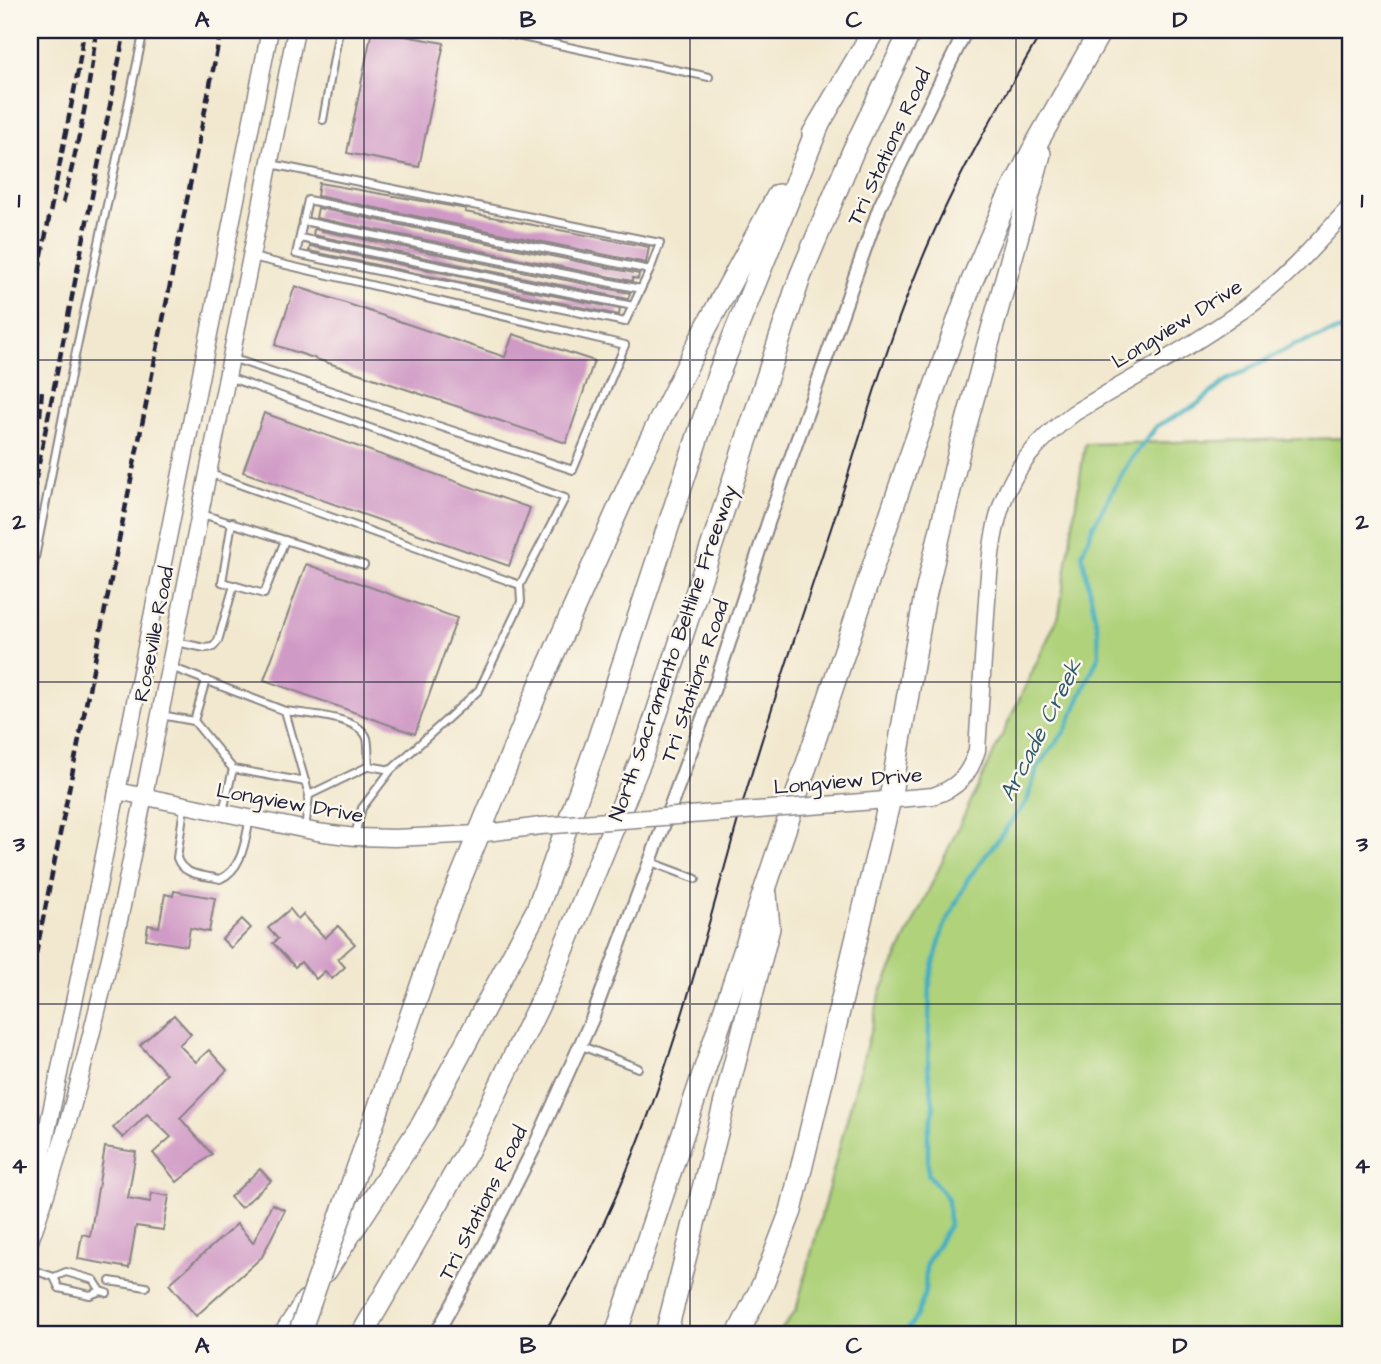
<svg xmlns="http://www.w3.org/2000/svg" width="1381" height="1364" viewBox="0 0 1381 1364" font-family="'Architects Daughter',sans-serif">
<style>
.green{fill:#afd27a;stroke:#687a5a;stroke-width:2}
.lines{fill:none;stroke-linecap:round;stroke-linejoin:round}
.stream{stroke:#41afbe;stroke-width:4.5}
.building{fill:#d09ac6}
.lane-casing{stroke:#8a8585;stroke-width:10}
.street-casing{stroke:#8a8585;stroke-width:16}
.secondary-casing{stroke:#8a8585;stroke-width:19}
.highway-casing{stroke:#8a8585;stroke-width:24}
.lane{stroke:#fff;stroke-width:6}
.street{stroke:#fff;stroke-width:12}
.secondary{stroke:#fff;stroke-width:16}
.highway{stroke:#fff;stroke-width:21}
.tram{stroke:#22223b;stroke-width:2}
.rail{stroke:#22223b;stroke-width:4.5;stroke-dasharray:10 5;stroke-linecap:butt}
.secondary-bridge-casing{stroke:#8a8585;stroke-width:19;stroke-linecap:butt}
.highway-bridge-casing{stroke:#8a8585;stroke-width:24;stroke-linecap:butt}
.secondary-bridge{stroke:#fff;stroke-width:16}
.highway-bridge{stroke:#fff;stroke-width:21}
.grid{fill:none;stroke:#22223b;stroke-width:2;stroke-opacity:0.55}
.labels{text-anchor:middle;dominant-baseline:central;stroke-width:5;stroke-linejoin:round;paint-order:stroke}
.street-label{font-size:21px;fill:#22223b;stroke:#fbf7ec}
.water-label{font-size:23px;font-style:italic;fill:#2e5a6f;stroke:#fbf7ec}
.neatline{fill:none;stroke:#22223b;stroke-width:2.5}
.grid-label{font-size:23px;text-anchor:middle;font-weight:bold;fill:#22223b}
</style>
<rect width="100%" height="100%" fill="#fbf7ec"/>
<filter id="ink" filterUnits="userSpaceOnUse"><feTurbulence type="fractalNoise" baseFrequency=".0143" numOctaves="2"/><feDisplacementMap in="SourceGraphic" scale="14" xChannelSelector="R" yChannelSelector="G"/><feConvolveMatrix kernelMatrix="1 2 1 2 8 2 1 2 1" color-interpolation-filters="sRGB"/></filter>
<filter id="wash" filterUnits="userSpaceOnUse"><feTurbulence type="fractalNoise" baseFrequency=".00686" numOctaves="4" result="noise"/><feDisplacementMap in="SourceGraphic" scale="28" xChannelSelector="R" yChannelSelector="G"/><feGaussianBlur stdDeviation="1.57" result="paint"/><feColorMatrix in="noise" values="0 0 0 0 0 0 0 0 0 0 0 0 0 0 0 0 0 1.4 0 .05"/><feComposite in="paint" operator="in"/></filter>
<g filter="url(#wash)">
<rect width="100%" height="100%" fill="#f2e8cf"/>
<polygon class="green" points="1351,438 1351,1334 778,1334 796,1310 881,991 1059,615 1085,444"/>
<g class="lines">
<polyline class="stream" points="905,1334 917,1316 925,1292 926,1264 949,1226 948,1199 928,1174 928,1132 934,1110 928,1067 930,978 943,929 968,879 1027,801 1038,766 1065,731 1099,655 1098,630 1082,554 1093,526 1129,462 1157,426 1195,406 1226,381 1294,345 1339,330 1351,335"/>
</g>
<g id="blocks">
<g class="building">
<polygon points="372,30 444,43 419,167 347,153"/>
<polygon points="319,183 434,203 466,209 465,212 649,247 646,263 317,196"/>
<polygon points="318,208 639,274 638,279 633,278 632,281 316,218"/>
<polygon points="314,229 630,293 628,299 313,235"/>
<polygon points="310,246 620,309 619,315 309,251"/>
<polygon points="295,286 505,357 513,334 594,361 566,443 275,345"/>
<polygon points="264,413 530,508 509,566 243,472"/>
<polygon points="306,564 457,618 415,734 264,680"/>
<polygon points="174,891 215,898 209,932 190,928 187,946 146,939 148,925 159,927 165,894 173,896"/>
<polygon points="290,909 298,919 303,914 325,938 338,926 355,944 338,959 345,967 332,979 325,971 316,979 301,962 295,967 273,943 278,939 268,928"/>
<polygon points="242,919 251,928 231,948 222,939"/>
<polygon points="174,1015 191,1034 179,1045 196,1062 209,1050 227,1070 180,1118 212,1154 177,1182 153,1153 171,1137 147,1114 123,1138 113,1128 167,1074 140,1045"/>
<polygon points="105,1147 136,1152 128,1198 150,1202 152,1193 169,1196 163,1230 136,1226 129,1268 78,1259 82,1234 90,1236"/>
<polygon points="260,1169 271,1181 241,1208 230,1197"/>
<polygon points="272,1204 285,1210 262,1257 196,1316 169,1284 237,1224 253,1243"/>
</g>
</g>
</g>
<g filter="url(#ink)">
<use href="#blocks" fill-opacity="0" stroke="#8a8585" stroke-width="2"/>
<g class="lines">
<defs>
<g id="lane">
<polyline points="489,30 709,77"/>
<polyline points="323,120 339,30"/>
<polyline points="271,164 660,243 650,270 308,200 296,254 625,322 650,270"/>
<polyline points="303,221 641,289"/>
<polyline points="300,238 633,306"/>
<polyline points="231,358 573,470 625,345 252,257"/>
<polyline points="208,473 520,585 565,498 228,377"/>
<polyline points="202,514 364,565"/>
<polyline points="232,522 222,582 264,594 285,540"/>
<polyline points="30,583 71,375 144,30"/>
<polyline points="176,642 205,648 213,647 218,641 234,585"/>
<polyline points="171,667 285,711 309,795 305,830"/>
<path d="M 285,711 C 304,714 359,716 367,738 C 369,746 368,758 369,766"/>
<polyline points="161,715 194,721 233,769 306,782"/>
<polyline points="194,721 206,680"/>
<polyline points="309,795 369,766 391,770"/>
<path d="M 184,807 L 177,858 C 183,876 204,875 220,879 C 243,869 245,840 250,818"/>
<polyline points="223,811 233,769"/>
<polyline points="355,835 362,808 391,770 479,690 521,602 520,585"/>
<polyline points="651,862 696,879"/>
<polyline points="579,1045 638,1068"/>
<polyline points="30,1269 54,1277 66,1272 94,1280 101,1291"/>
<polyline points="54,1277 59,1288 90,1295 101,1291 107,1293"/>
<polyline points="110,1281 146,1287"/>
</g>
<polyline id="street" points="436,1334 473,1268 534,1148 592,1019 717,680 769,520 880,206 966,30"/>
<g id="secondary">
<polyline points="117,791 317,832 355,837 395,838 478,834 541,826"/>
<path d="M 838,804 L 933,796 C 958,788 970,774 977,750 C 980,705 983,660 986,615 C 992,524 995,472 1074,413 C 1135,376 1200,343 1256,300 C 1292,273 1321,238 1351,206"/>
<polyline points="30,1212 91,921 270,30"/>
<path d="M 30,1241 C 68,1135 94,1025 120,916 L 296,30"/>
</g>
<g id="highway">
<polyline points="813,134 874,30"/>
<polyline points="374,1121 446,914 541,682 640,460 707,326 778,195"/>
<polyline points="326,1271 423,1123 537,910 598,740 718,375 819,124"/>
<polyline points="285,1334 306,1301"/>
<polyline points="362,1334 469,1149 550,982 643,755 800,277 853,151 911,30"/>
<polyline points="616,1334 907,465 972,281 1004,206 1035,146 1101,30"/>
<polyline points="666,1334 769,928 766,894"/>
<polyline points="738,1334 763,1284 791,1211 890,799 924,601 961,443 1040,154"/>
</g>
</defs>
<use href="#lane" class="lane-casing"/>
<use href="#street" class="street-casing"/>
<use href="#secondary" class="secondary-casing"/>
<use href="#highway" class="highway-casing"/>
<use href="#lane" class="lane"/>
<use href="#street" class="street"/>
<use href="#secondary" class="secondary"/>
<use href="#highway" class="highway"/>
<path class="tram" d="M 543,1334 C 646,1173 691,985 743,802 C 772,703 806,605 838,507 C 867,415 893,322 933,234 C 964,163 1004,97 1043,30"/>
<g class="rail">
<path d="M 63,203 C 78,146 90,88 96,30"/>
<polyline points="30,315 78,71 84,30"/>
<polyline points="40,416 42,388"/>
<polyline points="30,508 125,30"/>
<polyline points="30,984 221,30"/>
</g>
<defs>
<polyline id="secondary-bridge" points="541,826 838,804"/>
<polyline id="highway-bridge" points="299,1334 374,1121"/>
</defs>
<use href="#secondary-bridge" class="secondary-bridge-casing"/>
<use href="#highway-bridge" class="highway-bridge-casing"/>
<use href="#secondary-bridge" class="secondary-bridge"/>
<use href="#highway-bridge" class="highway-bridge"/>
</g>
</g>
<path class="grid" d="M 364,30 L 364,1334M 690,30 L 690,1334M 1016,30 L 1016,1334M 30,360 L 1351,360M 30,682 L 1351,682M 30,1004 L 1351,1004"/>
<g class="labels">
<g class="street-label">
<text transform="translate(889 147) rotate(-65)">Tri Stations Road</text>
<text transform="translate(1177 324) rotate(-32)">Longview Drive</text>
<text transform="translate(154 634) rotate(-79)">Roseville Road</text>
<text transform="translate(673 653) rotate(-71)">North Sacramento Beltline Freeway</text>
<text transform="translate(695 681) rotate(-71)">Tri Stations Road</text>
<text transform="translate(848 781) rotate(-5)">Longview Drive</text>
<text transform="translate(290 803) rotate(10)">Longview Drive</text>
<text transform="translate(483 1203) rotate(-63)">Tri Stations Road</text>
</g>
<g class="water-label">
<text transform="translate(1041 730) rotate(-63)">Arcade Creek</text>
</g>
</g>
<rect width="1381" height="1364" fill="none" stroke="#fbf7ec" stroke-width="77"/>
<rect x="38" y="38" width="1304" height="1288" class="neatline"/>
<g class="grid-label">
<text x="202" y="27">A</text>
<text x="528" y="27">B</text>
<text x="854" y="27">C</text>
<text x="1180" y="27">D</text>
<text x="19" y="207">1</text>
<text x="1362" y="207">1</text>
<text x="19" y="529">2</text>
<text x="1362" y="529">2</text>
<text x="19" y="851">3</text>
<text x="1362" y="851">3</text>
<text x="19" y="1173">4</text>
<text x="1362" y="1173">4</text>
<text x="202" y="1353">A</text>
<text x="528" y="1353">B</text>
<text x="854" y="1353">C</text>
<text x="1180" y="1353">D</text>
</g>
</svg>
